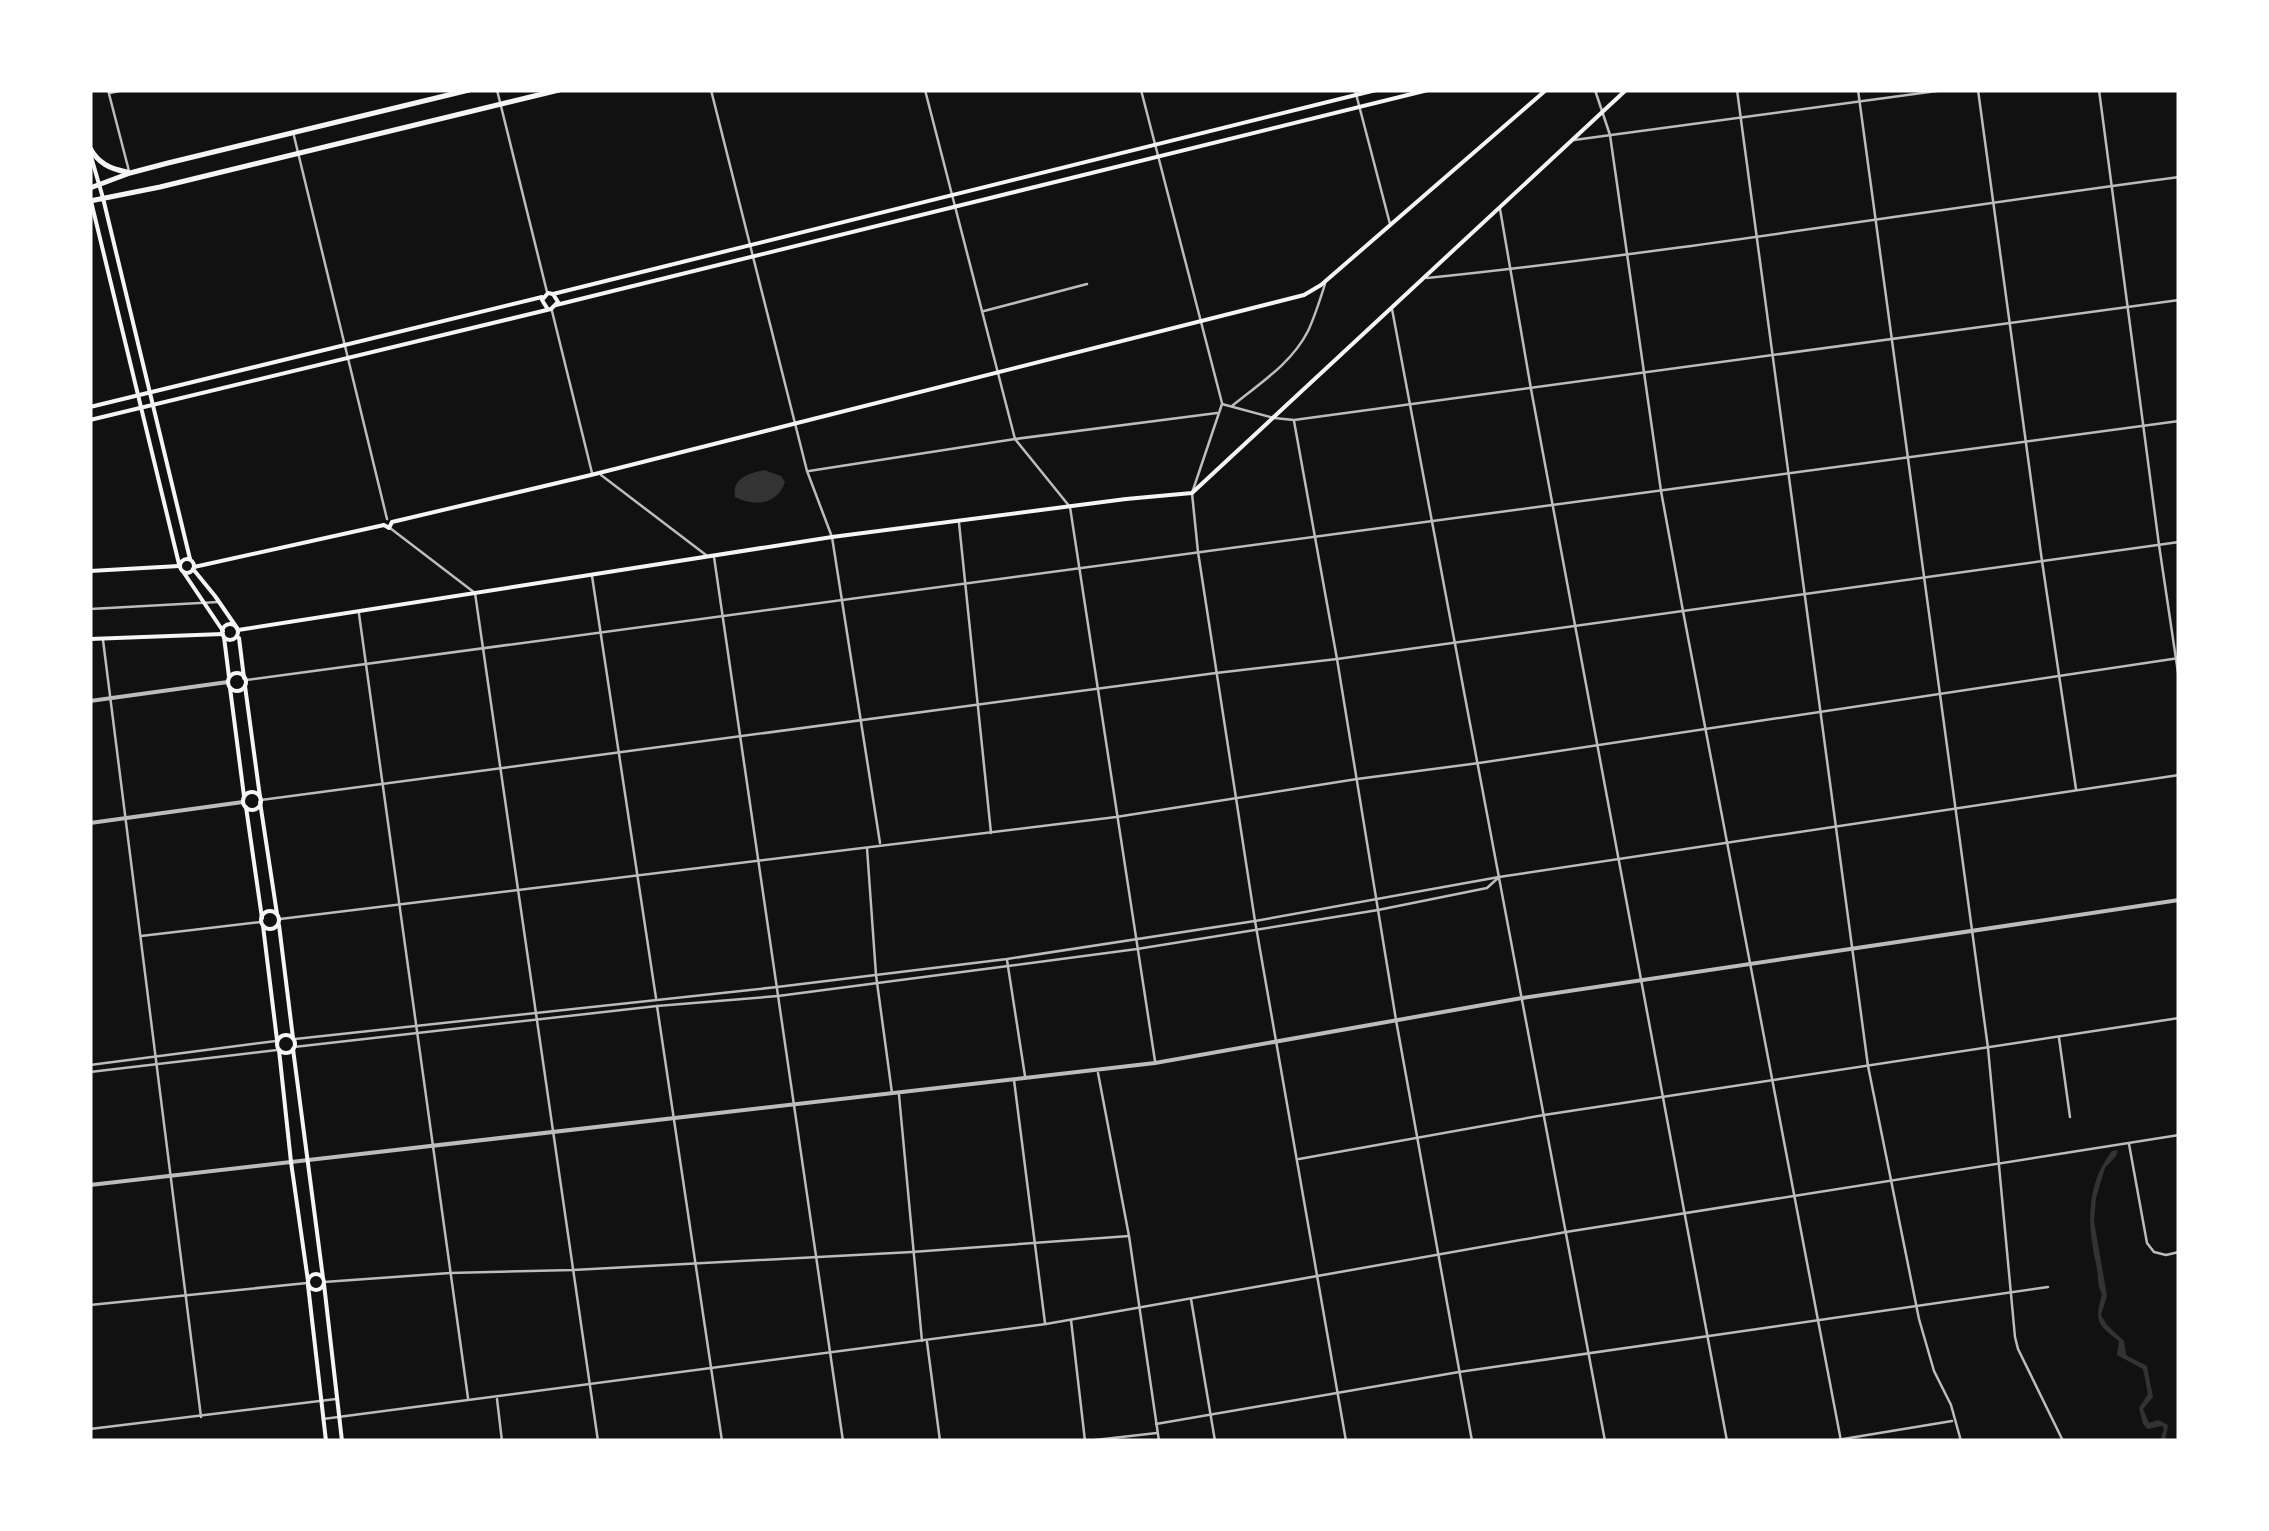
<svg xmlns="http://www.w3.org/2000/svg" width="2269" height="1531" viewBox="0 0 2269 1531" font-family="'Work Sans',sans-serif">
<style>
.water{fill:#333}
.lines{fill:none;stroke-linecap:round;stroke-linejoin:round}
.minor{stroke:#bcbcbc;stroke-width:2.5}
.tertiary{stroke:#bcbcbc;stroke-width:4}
.secondary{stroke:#f5f5f5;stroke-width:4}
.primary{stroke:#f5f5f5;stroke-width:5}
</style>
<rect width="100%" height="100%" fill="#111"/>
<g class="water">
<path d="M 764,470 L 781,476 L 785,482 C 777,505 755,507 735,497 C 732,477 749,474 764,470 Z"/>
<path d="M 2118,1150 L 2116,1156 L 2105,1168 L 2096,1198 L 2094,1221 L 2107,1296 L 2101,1315 L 2107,1325 L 2124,1341 L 2126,1355 L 2147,1366 L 2153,1397 L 2143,1409 L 2149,1423 L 2158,1420 L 2168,1425 L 2165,1441 L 2160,1441 L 2164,1429 L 2162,1426 L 2148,1429 L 2143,1424 L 2139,1408 L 2148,1394 L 2143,1369 L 2117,1355 L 2119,1341 C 2096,1324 2095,1321 2102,1294 C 2096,1283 2099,1275 2096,1264 C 2087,1224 2086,1184 2112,1151 Z"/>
</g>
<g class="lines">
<g class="minor">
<polyline points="108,90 129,171"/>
<polyline points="497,90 547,292"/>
<polyline points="711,90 807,471 832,537 880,843"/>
<polyline points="925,90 1015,439 1070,507 1155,1061"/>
<polyline points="1141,90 1222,403"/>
<polyline points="1355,90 1390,224"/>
<polyline points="1595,90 1610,135 1661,491 1683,611 1841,1441"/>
<polyline points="1737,90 1868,1066 1919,1319 1934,1371 1951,1405 1961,1441"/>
<polyline points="1858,90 1988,1048 2015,1337 2018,1349 2063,1441"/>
<polyline points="1978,90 2042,561 2076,789"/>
<polyline points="2099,90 2159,545 2179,679"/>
<polyline points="110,93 123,90"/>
<polyline points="294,136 387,519"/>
<polyline points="1574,140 1944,90"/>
<polyline points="1500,209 1531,389 1727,1441"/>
<path d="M 1427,278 C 1679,252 1928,210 2179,177"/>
<polyline points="1392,309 1605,1441"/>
<polyline points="552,311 592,473"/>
<polyline points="984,311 1087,284"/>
<path d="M 1232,406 C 1259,384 1292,363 1308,331 C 1315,316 1320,300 1325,284"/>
<polyline points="1294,421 1337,659 1396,1020 1472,1441"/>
<polyline points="809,471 1015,439 1217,413"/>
<polyline points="601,475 706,555"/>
<polyline points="959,523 991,833"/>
<polyline points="390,528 475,593 598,1441"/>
<polyline points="714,557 843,1441"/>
<polyline points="592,576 656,998"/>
<polyline points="90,609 218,602"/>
<polyline points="359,614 468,1398"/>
<polyline points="103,640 201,1417"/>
<polyline points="246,680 2179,421"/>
<polyline points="261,800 1216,673 1337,659 2179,542"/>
<polyline points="867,848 876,975 892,1093"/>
<polyline points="280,919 1116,817 1357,779 1479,763 2179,658"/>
<polyline points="141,936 261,922"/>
<polyline points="1007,960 1025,1076"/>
<polyline points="657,1006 722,1441"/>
<polyline points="2059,1038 2070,1117"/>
<polyline points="295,1039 777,987 1007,959 1255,921 1499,877 2179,775"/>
<polyline points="294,1047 657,1006 778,996 1008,966 1137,949 1378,910 1487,888 1498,878"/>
<polyline points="90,1065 276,1041"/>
<polyline points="90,1072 277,1050"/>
<polyline points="1098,1073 1129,1236 1159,1441"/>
<polyline points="1014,1080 1045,1323"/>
<polyline points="899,1095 922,1341"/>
<polyline points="2129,1144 2147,1243 2154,1252 2166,1255 2179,1252"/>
<polyline points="1299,1159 1544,1115 2179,1018"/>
<polyline points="324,1282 450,1273 573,1270 912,1252 1129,1236"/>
<polyline points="1191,1299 1215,1441"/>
<polyline points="90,1305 307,1283"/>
<polyline points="1071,1320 1085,1441"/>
<polyline points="927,1342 940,1441"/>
<polyline points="497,1399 502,1441"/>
<polyline points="323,1419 1046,1324 1566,1232 2179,1135"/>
<polyline points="1156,1424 1459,1372 2048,1287"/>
<polyline points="90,1429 336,1399"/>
<polyline points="1086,1441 1157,1433"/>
<polyline points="1346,1441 1255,921 1198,552 1192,493 1222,404 1274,418 1294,420 2179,300"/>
<polyline points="1831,1441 1952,1421"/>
</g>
<g class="tertiary">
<polyline points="90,701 228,682"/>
<polyline points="90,823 243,802"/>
<polyline points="90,1185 1155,1063 1522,998 2179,900"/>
</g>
<g class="secondary">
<polyline points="90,153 103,198 190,559"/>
<polyline points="90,197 179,564"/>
<polyline points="556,305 1428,90"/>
<polyline points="547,308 542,300 548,293 553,294 1376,90"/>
<polyline points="90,407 542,297"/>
<polyline points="90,420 551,309 558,302 553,294"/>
<circle cx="187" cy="566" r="7"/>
<polyline points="194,567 384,525 389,528 392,522 591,475 1304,295 1321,285 1546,90"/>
<polyline points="193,569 215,596 237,628"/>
<polyline points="90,571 179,566"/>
<polyline points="184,573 223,631"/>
<circle cx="230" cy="632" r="8"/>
<polyline points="238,630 832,537 1126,499 1192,493 1626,90"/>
<polyline points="224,637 229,677"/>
<polyline points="239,638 244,678"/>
<polyline points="90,639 223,634"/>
<circle cx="237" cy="682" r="9"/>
<polyline points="245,686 260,797"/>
<polyline points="230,688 244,796"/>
<circle cx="252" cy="801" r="9"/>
<polyline points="260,802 277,914"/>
<polyline points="246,807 262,918"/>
<circle cx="270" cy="920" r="9"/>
<polyline points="279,925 293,1038"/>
<polyline points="263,926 277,1040"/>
<circle cx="286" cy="1044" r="9"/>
<polyline points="293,1049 323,1278"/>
<polyline points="279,1050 291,1162 308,1281"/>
<circle cx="316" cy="1282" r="8"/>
<polyline points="324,1284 342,1441"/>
<polyline points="308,1285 326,1441"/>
</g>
<g class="primary">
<path d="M 90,148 C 98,163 110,169 127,172"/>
<polyline points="90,188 130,173 168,163 469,90"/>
<polyline points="90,201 160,187 559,90"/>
</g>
</g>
<rect width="2269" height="1531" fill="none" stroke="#ffffff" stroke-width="185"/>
</svg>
